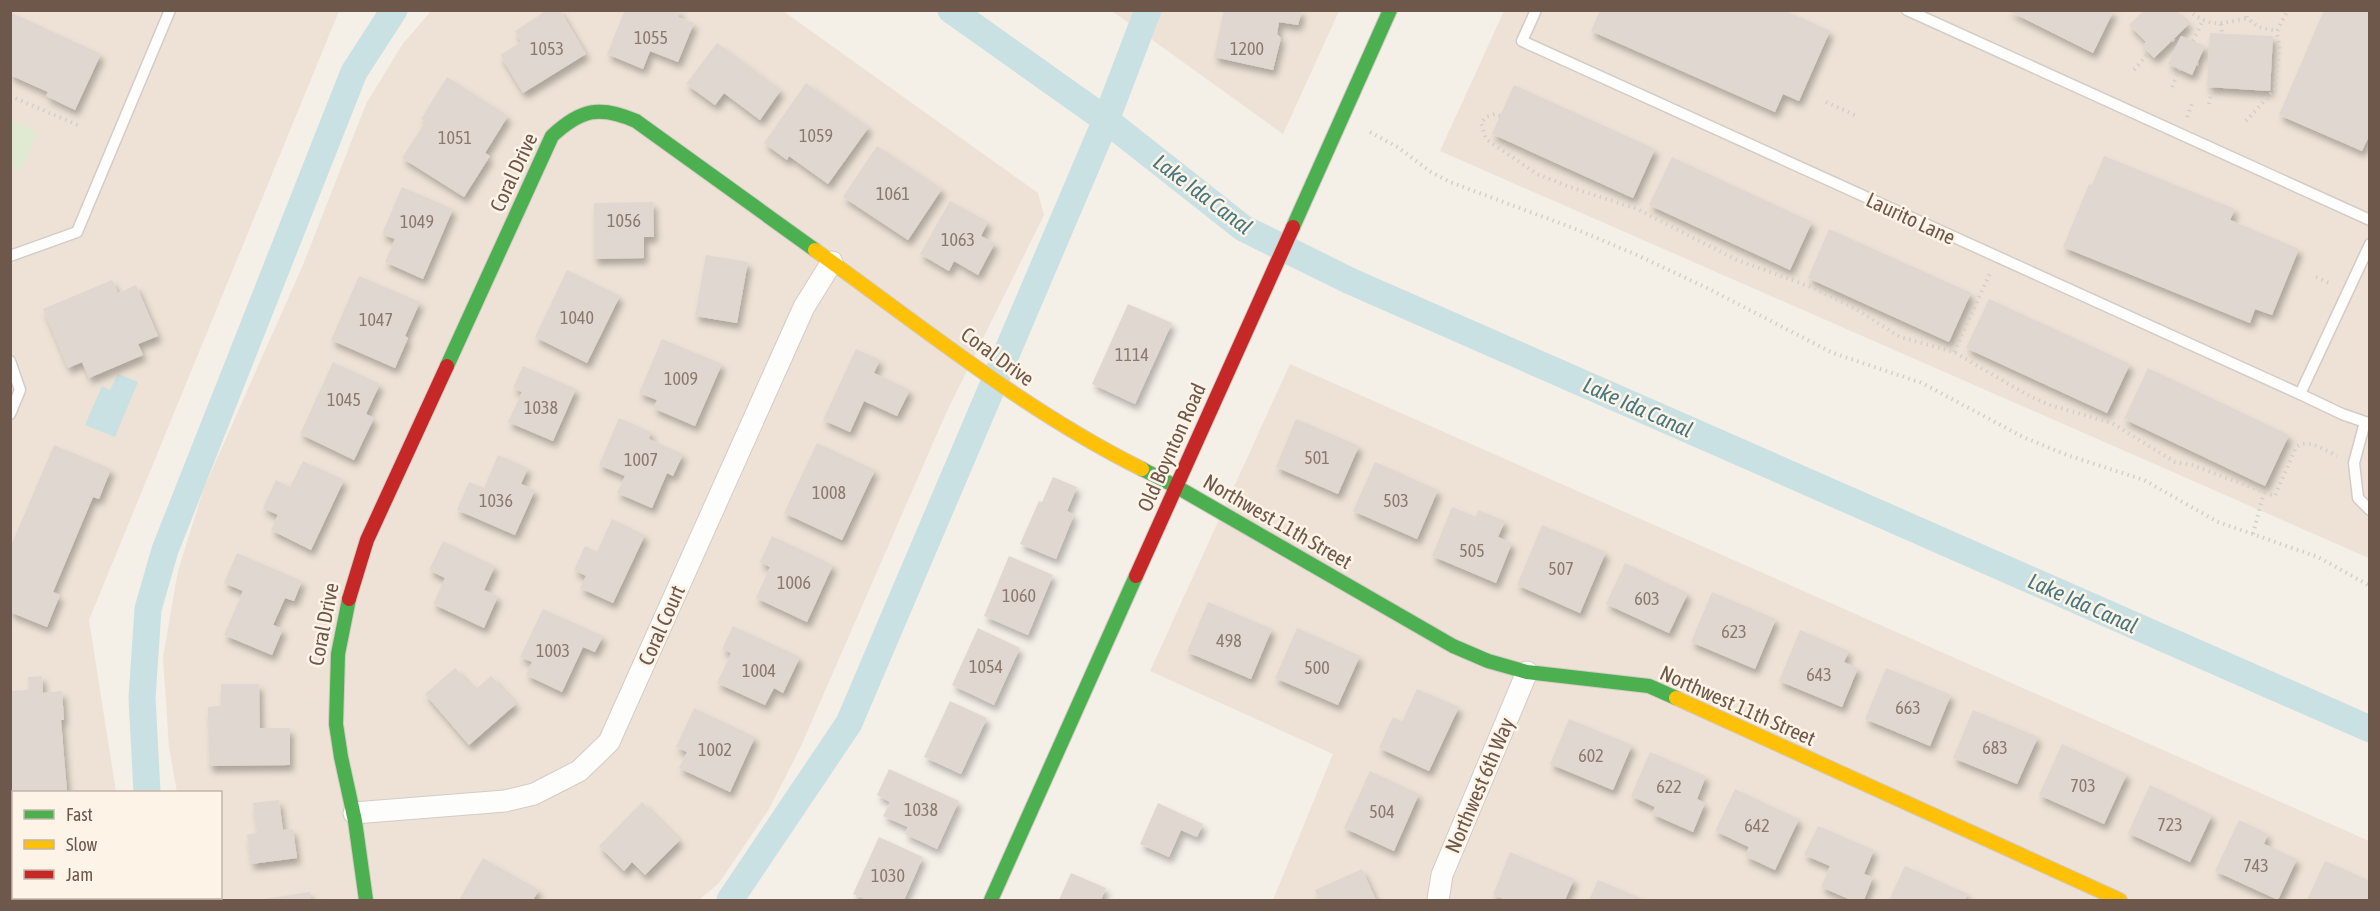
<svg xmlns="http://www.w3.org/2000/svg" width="2380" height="911" viewBox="0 0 2380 911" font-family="'Asap Condensed',sans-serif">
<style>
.residential{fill:#ede2d5}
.green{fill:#e0ead3}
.water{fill:#cae1e3}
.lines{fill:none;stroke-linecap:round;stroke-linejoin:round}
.canal{stroke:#cae1e3;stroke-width:27}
.building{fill:#e0d7d0;filter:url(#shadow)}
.lane-casing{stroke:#d3ccc6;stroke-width:13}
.street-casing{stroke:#d3ccc6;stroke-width:23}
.fast-casing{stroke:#d2cbc4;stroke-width:16}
.slow-casing{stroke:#d2cbc4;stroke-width:16}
.jam-casing{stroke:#d2cbc4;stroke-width:16}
.path{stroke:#d5cfc9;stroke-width:4;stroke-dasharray:1.5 4.5;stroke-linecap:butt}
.lane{stroke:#fdfdfb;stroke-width:10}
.street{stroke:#fdfdfb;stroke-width:21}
.fast{stroke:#4caf50;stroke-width:14}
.slow{stroke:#ffc107;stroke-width:14}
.jam{stroke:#c62828;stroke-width:14}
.labels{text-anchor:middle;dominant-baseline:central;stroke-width:5;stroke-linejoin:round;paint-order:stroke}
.number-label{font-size:18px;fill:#8c796e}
.street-label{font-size:21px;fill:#6e574b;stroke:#fdf4e7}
.water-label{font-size:22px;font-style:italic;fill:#477780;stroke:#fdf4e7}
</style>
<defs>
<filter id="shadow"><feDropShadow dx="3.5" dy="6" stdDeviation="3" flood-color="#0004"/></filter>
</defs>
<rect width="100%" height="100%" fill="#f4efe7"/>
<g class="residential">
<polygon points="10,11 339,11 89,620 116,792 14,792 14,898 133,898 133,900 11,900"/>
<polygon points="431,11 783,11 1038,193 1044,215 947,411 801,746 769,809 719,883 699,900 194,900 194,898 220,898 220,792 177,792 169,747 163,657 178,571 204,488 303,265 366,104 402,45"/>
<polygon points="1112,11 1339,11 1283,134"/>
<polygon points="1504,11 2369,11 2369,558 1440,151"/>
<polygon points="1290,364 2369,841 2369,900 1273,900 1333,754 1150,671"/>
</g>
<polygon class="green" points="11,120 38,132 20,172 11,167"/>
<polygon class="water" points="118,374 138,382 115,437 85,425 102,386 110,390"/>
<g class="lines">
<g class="canal">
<polyline points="951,10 1106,120 1243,228 1350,281 2370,729"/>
<polyline points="147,792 142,698 148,609 165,550 354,72 394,10"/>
<polyline points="166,898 167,900"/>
<polyline points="730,900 849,723 1106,120 1148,10"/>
</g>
</g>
<g class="building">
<polygon points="547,10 560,10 586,54 523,93 500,55 521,42 515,31"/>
<polygon points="625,10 681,10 678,17 694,23 678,62 650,51 643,69 607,54"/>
<polygon points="1224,10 1302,10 1298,25 1279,22 1277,34 1281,38 1273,70 1214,57"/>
<polygon points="1600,10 1784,10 1830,31 1799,101 1783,94 1775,112 1591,31"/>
<polygon points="2007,10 2114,10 2093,53"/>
<polygon points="2144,10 2175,10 2189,24 2154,58 2142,46 2146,42 2129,25"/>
<polygon points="2324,10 2370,10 2370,134 2362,151 2279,115"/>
<polygon points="10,12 101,54 75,110 46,96 48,92 10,75"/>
<polygon points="2210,33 2273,36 2270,91 2207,87"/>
<polygon points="2181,36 2205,46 2192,75 2168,64"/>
<polygon points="717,43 781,90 760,120 724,93 715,105 686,84"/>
<polygon points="447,77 508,116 485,153 490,156 464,197 402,158 426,121 421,119"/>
<polygon points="806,83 869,127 828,184 789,156 787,160 764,143"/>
<polygon points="1514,85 1655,149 1633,198 1492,134"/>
<polygon points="877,146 942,189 908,240 843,197"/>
<polygon points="2104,156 2235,209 2230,220 2299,249 2272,315 2255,309 2250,323 2063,247 2089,184 2092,185"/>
<polygon points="1672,157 1812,222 1790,270 1649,205"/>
<polygon points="402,187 453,209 423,279 385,262 395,239 382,234"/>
<polygon points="950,201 988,222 981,236 995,243 978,275 954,261 949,271 920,254"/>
<polygon points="653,202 654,237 644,237 644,258 594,259 594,203"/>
<polygon points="1829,229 1971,293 1949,342 1808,278"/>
<polygon points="706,255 748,262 737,323 695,316"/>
<polygon points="567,270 620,296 587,363 535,337"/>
<polygon points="359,276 420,302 405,336 408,338 395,368 331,340"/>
<polygon points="112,280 118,293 136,285 158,336 138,344 143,355 89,378 82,362 68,368 43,309"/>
<polygon points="1989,299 2130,364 2107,413 1966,348"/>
<polygon points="1128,304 1172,323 1135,404 1092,384"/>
<polygon points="662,339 722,364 695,426 653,408 657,400 639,393"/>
<polygon points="856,349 880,360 874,373 910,390 897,416 864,401 850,432 823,420"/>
<polygon points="333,362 380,384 366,414 374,418 354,460 300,434"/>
<polygon points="523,366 576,389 553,441 508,422 522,392 513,388"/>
<polygon points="2148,368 2289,435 2265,486 2124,419"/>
<polygon points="619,418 651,432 649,439 683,454 673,476 667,473 652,508 617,493 625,476 599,465"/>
<polygon points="1296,419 1359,446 1338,494 1276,467"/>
<polygon points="817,443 875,470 842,540 784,513"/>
<polygon points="54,445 111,469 99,499 93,497 53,592 60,595 47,627 10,612 10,548"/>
<polygon points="498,455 528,468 521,484 535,490 515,535 457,510 469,482 484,488"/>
<polygon points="303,461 344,480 311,550 271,530 278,515 263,508 276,480 290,487"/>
<polygon points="1375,462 1438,490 1417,539 1353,511"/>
<polygon points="1053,477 1077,487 1067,511 1074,515 1056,559 1020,544 1039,501 1042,502"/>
<polygon points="1452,507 1476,517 1478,510 1505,521 1498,537 1512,543 1496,583 1432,556"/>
<polygon points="612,519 645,535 613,603 580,588 586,576 574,570 585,546 597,552"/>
<polygon points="1542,525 1606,552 1580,613 1517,585"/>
<polygon points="772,536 833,565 807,622 756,598 770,567 760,562"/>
<polygon points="443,541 495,566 484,590 498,596 484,628 433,604 445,578 429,570"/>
<polygon points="237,553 302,581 294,601 285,598 273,625 283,629 272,655 224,635 243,591 224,583"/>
<polygon points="1009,556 1053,575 1028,635 984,616"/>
<polygon points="1625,563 1688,593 1669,633 1606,604"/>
<polygon points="1712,592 1776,619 1755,669 1691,642"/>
<polygon points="1208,602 1272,629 1251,679 1187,652"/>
<polygon points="543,609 603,636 595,652 583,647 562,692 526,675 532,662 520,657"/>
<polygon points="733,626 800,657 783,693 774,688 765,705 717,683 731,653 722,649"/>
<polygon points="978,628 1020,648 994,705 952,685"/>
<polygon points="1297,628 1360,656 1338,705 1275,678"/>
<polygon points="1800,630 1849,651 1844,662 1858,668 1842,707 1779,681"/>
<polygon points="455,668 475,690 491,676 516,704 469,745 425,694"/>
<polygon points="1886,668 1951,695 1930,746 1865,719"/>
<polygon points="42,676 43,693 62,691 64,720 61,720 67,792 14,792 14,813 10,813 10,691 29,690 28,677"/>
<polygon points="221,684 259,684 260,728 290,728 290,765 209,766 208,707 221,706"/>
<polygon points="1417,689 1459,707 1429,771 1379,748 1393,717 1402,722"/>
<polygon points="950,701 987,718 961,774 924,757"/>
<polygon points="694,708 755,737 730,792 679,768 687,752 676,747"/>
<polygon points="1973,710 2038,737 2017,784 1953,758"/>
<polygon points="1569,719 1632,745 1613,790 1550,764"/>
<polygon points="2062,744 2127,774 2104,824 2039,795"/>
<polygon points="1650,752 1706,776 1697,799 1705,803 1693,832 1652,814 1655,807 1631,796"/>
<polygon points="889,769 959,801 937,849 905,834 908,827 883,816 890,802 877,795"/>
<polygon points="1370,771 1419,794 1394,851 1344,828"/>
<polygon points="2150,785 2212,815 2190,862 2128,833"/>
<polygon points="1735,789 1799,819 1775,870 1745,856 1749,847 1715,831"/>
<polygon points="279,800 283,830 293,829 297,858 251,864 247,835 257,833 253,803"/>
<polygon points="642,802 680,840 645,875 632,862 624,871 599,846"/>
<polygon points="1158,803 1203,824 1197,837 1181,830 1169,857 1140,844"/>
<polygon points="2239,820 2268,834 2264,844 2297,859 2278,900 2215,871"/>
<polygon points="1818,826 1874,850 1864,874 1873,877 1864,900 1851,900 1821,887 1830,866 1804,855"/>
<polygon points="879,837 923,857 904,900 867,900 853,894"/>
<polygon points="1510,852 1574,879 1565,900 1506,900 1493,895"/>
<polygon points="483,858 539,890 533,900 459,900"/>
<polygon points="2325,861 2370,881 2370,900 2307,900"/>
<polygon points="1905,866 1968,894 1965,900 1889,900"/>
<polygon points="1362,869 1376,900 1319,900 1315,890"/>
<polygon points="1071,873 1106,888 1101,900 1059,900"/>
<polygon points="1598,880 1645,900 1589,900"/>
<polygon points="310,892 311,900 264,900 264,899"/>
</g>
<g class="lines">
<defs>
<g id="lane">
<polyline points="1536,10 1522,41 2300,394"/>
<polyline points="1907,10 2370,220"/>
<polyline points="2370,244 2300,394 2342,414 2365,422 2354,463 2358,498 2370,510"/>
<polyline points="10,256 77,232 170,10"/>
<polyline points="10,361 20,390 10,414"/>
</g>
<g id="street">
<polyline points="354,813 505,801 534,794 579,771 609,742 804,307 832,262"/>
<polyline points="1438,900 1442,875 1527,672"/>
</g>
<g id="fast">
<polyline points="1293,227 1390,10"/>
<path d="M 447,366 L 552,136 C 581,109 600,105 636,121 L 815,250"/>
<polyline points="1142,469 1177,487 1453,646 1488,661 1527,672 1649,686 1676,698"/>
<polyline points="349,599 338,654 336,724 341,757 355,821 366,900"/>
<polyline points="991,900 1136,576"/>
</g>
<g id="slow">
<path d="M 815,250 C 921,326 1025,411 1142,469"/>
<polyline points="1676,698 2120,900"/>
</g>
<g id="jam">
<polyline points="1136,576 1293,227"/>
<polyline points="349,599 367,540 447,366"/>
</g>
</defs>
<use href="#lane" class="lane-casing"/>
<use href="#street" class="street-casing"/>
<use href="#fast" class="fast-casing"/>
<use href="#slow" class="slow-casing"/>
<use href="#jam" class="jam-casing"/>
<g class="path">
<path d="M 2188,10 C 2210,28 2221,24 2247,18"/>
<polyline points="2246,10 2247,18 2258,27 2277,31 2288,10"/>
<polyline points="2221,24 2222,33"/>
<polyline points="2173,40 2177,44"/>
<polyline points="2193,41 2202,22"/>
<polyline points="2197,64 2207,65"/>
<polyline points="2134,70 2148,53"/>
<polyline points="2172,87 2180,69"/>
<polyline points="10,96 80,126"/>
<polyline points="1826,102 1857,116"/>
<polyline points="2209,104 2212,91 2215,88"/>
<path d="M 1500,116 L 1495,114 L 1486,117 L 1481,123 L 1486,139 L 1537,174 L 1570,187 L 1637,209 L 1737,260 L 1814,288 L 1854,308 L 1900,337 L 1954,352 L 2031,397 L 2050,405 L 2112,423 L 2175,462 L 2192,465 L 2275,496 L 2296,447 C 2309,438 2324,450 2337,456"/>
<polyline points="2187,117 2193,101"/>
<polyline points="2246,121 2275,89 2279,48 2277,31"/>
<polyline points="1370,132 1399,148 1431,172 1450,182 1573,228 1637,255 1707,288 1833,353 1922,383 2023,437 2067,455 2144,480 2218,522 2318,557 2370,586"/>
<polyline points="2316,277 2331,284"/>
<polyline points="1954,352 1991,271"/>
<polyline points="2253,534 2264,492"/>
</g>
<use href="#lane" class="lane"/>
<use href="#street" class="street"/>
<use href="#fast" class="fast"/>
<use href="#slow" class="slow"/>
<use href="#jam" class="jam"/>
</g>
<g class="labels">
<g class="number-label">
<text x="651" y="37">1055</text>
<text x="547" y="48">1053</text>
<text x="1247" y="48">1200</text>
<text x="816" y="135">1059</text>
<text x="455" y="137">1051</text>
<text x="893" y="193">1061</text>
<text x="624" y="220">1056</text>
<text x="417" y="221">1049</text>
<text x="958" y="239">1063</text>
<text x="577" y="317">1040</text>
<text x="376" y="319">1047</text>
<text x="1132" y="354">1114</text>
<text x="681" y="378">1009</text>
<text x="344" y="399">1045</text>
<text x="541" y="407">1038</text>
<text x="1317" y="457">501</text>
<text x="641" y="459">1007</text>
<text x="829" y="492">1008</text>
<text x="496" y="500">1036</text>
<text x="1396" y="500">503</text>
<text x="1472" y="550">505</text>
<text x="1561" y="568">507</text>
<text x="794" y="582">1006</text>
<text x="1019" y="595">1060</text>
<text x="1647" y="598">603</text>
<text x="1734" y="631">623</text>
<text x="1229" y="640">498</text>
<text x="553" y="650">1003</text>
<text x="986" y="666">1054</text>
<text x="1317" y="667">500</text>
<text x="759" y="670">1004</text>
<text x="1819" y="674">643</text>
<text x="1908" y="707">663</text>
<text x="1995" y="747">683</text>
<text x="715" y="749">1002</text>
<text x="1591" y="755">602</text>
<text x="2083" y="785">703</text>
<text x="1669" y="786">622</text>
<text x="921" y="809">1038</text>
<text x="1382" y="811">504</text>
<text x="2170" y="824">723</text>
<text x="1757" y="825">642</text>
<text x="2256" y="865">743</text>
<text x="888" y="875">1030</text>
</g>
<g class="street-label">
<text transform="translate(513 172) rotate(-65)">Coral Drive</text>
<text transform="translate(1911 218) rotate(25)">Laurito Lane</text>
<text transform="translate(998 356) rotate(36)">Coral Drive</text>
<text transform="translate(1171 447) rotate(-66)">Old Boynton Road</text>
<text transform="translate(1278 521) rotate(30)">Northwest 11th Street</text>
<text transform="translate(323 624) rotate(-79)">Coral Drive</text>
<text transform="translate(661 625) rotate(-66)">Coral Court</text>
<text transform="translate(1738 705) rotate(24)">Northwest 11th Street</text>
<text transform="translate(1479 785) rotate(-67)">Northwest 6th Way</text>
</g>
<g class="water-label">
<text transform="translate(1203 194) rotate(37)">Lake Ida Canal</text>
<text transform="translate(1638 407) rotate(24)">Lake Ida Canal</text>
<text transform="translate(2083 603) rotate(24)">Lake Ida Canal</text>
</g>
</g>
<rect width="2380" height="911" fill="none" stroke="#6e574b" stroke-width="24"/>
<rect x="12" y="791" width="210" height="108" fill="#fdf4e7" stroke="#c4b5a9" stroke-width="1.5"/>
<rect x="24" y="810" width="30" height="9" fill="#4caf50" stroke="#c4b5a9" stroke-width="1.5"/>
<text x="66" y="821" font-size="18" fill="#6e574b">Fast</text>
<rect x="24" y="840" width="30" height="9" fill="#ffc107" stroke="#c4b5a9" stroke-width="1.5"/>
<text x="66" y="851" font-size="18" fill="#6e574b">Slow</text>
<rect x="24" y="870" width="30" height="9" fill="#c62828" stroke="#c4b5a9" stroke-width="1.5"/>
<text x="66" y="881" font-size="18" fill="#6e574b">Jam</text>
</svg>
